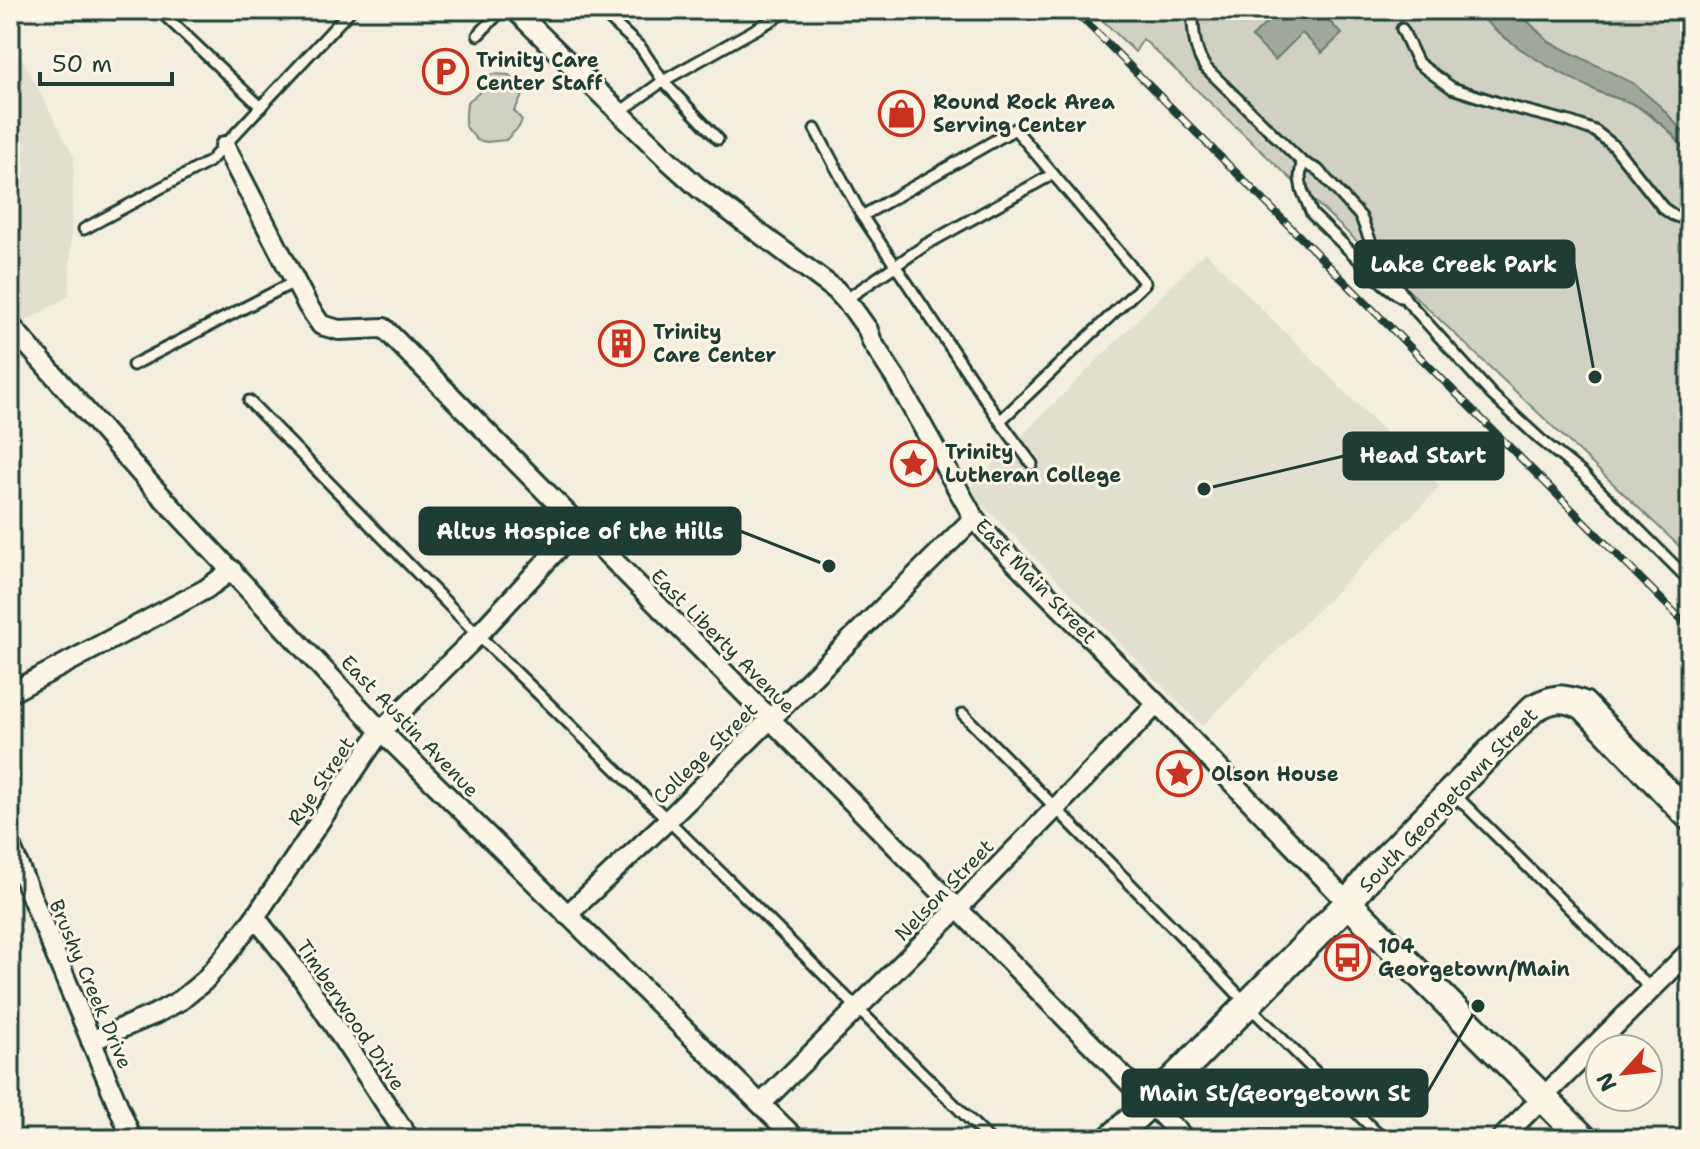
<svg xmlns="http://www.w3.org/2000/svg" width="1700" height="1149" viewBox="0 0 1700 1149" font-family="'Shantell Sans',sans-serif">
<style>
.built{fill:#e1dfd0}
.green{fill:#d0d1c2;stroke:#78877b;stroke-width:2}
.water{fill:#a0a89b;stroke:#6c7d72;stroke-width:2}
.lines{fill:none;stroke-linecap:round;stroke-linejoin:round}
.lane-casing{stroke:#1f3d34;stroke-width:15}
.street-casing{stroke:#1f3d34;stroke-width:24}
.secondary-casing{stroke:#1f3d34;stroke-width:32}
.lane{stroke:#fcf5e5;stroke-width:9}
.street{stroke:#fcf5e5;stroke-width:18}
.secondary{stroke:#fcf5e5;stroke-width:26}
.rail-casing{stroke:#1f3d34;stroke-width:8}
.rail{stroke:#fcf5e5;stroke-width:5;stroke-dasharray:15;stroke-linecap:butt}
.labels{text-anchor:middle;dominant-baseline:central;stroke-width:6;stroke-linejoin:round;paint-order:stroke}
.poi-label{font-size:20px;font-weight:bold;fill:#1f3d34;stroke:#fcf5e5;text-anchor:start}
.street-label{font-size:20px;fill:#1f3d34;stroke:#fcf5e5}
.leader{fill:none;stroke:#1f3d34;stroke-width:3}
.callout-dot{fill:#1f3d34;stroke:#fcf5e5;stroke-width:3}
.callout{fill:#1f3d34;stroke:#1f3d34;stroke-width:3}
.callout-label{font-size:22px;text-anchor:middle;font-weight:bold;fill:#fff}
</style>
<rect width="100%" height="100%" fill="#f3eede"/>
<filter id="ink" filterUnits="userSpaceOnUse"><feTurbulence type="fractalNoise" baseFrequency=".0125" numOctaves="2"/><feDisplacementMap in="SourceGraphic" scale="16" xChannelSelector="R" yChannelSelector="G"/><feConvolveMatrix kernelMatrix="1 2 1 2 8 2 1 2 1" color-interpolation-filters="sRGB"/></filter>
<g filter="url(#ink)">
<g class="built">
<polygon points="10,36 74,157 69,296 10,330"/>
<polygon points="1205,252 1440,487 1202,726 968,490"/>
</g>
<g class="green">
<polygon points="1092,10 1475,10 1507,39 1600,93 1634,104 1668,130 1690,156 1690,199 1683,200 1690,223 1690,530 1679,546 1143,39 1135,52"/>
<polygon points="1516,10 1674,10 1690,33 1690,140 1661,107 1585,60 1549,42"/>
<polygon points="492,74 509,75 525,91 514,111 522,120 519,127 506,140 487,142 477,140 465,126 467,102 479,93 482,81"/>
</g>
<g class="water">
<polygon points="1279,10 1318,10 1342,34 1322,53 1302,33 1275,60 1252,37"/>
<path d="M 1475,10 L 1516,10 L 1549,42 L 1633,83 L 1661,107 L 1687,136 L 1690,140 L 1690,156 C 1680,139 1650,111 1631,103 C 1620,98 1608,96 1597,91 C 1553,70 1507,46 1475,10 Z"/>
</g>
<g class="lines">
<defs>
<g id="lane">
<polyline points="159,10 261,107"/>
<polyline points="600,10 641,48 663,81 718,139"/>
<path d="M 1192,10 C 1194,31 1193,48 1205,67 L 1302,162 L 1318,170 L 1361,217 L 1375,253 L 1407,301 L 1492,395 L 1541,440 L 1583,474 L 1690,581"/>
<polyline points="1402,29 1418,63 1452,88 1511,107 1570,122 1595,131 1614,146 1663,208 1673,215 1690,221"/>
<polyline points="478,35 502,10"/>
<polyline points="620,112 663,81 790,10"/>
<polyline points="815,129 862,216 1000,421 1032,464"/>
<polyline points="1302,162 1300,178 1302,190 1312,214 1385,285 1401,297"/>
<polyline points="862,216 1015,129 1053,174"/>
<polyline points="84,229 209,162 351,10"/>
<polyline points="845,300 927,244 1053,174 1145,283 1000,421"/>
<polyline points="133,365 296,281"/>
<polyline points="249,401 478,635 668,820 989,1139"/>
<polyline points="963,714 1213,968 1247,1004 1383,1139"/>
<polyline points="1454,794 1651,989"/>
</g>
<g id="street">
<polyline points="515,10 668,160 700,189 836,290 853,309 868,330 872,342 896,379 974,518 991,538 1157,704 1348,903"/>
<polyline points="225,146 308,306 321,325 339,330 384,328 1185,1139"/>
<polyline points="10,325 150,484 381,731 796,1139"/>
<polyline points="10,693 206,589 232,570"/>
<polyline points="10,845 132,1139"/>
<polyline points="567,915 668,820 974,518"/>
<polyline points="255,917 299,973 409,1139"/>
<polyline points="91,1041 155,1014 181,1000 204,981 223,959 255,917 381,731 478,635 578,527"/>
<polyline points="761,1104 957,909 1157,704"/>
<polyline points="1501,1139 1690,951"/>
</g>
<g id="secondary">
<polyline points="1348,903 1584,1139"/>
<path d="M 1111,1139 L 1150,1103 L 1348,903 L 1374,870 L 1534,708 C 1554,697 1562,697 1583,705 L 1690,817"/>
</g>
</defs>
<use href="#lane" class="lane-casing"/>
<use href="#street" class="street-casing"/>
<use href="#secondary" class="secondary-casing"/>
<use href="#lane" class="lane"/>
<use href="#street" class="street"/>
<use href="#secondary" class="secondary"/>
<defs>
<polyline id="rail" points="1074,10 1690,628"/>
</defs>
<use href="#rail" class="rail-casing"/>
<use href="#rail" class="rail"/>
</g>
</g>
<defs>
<symbol id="parking-ring" viewBox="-11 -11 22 22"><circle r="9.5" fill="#fcf5e5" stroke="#c8321e" stroke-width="1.5"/><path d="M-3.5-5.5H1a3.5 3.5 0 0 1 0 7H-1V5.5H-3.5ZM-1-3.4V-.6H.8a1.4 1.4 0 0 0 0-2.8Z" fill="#c8321e"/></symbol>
<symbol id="shop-ring" viewBox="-11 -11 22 22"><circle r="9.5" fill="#fcf5e5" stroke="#c8321e" stroke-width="1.5"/><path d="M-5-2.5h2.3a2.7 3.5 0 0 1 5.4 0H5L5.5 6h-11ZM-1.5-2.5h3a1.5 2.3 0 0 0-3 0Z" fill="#c8321e"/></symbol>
<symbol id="building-ring" viewBox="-11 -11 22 22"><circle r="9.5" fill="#fcf5e5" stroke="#c8321e" stroke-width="1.5"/><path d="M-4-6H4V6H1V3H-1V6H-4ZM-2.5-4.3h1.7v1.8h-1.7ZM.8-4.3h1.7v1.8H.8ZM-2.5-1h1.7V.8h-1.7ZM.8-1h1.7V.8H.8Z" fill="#c8321e"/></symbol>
<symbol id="sight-ring" viewBox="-11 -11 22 22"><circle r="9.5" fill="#fcf5e5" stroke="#c8321e" stroke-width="1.5"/><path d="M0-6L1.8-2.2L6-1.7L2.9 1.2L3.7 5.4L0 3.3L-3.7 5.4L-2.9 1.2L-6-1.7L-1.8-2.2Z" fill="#c8321e"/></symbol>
<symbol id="bus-ring" viewBox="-11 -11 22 22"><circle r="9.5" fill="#fcf5e5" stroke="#c8321e" stroke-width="1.5"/><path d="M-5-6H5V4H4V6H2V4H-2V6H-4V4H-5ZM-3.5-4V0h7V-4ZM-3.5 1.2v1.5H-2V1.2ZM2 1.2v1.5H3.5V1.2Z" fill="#c8321e"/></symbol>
</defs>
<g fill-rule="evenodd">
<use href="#parking-ring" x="420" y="46" width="51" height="51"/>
<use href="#shop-ring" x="876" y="88" width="51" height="51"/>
<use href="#building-ring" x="596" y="318" width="51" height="51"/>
<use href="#sight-ring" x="888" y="438" width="51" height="51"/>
<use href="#sight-ring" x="1154" y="748" width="51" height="51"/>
<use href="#bus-ring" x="1322" y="932" width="51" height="51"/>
</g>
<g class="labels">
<g class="poi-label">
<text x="476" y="60">Trinity Care<tspan x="476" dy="23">Center Staff</tspan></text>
<text x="933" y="102">Round Rock Area<tspan x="933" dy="23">Serving Center</tspan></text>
<text x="653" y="332">Trinity<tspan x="653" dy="23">Care Center</tspan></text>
<text x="945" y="452">Trinity<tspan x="945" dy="23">Lutheran College</tspan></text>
<text x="1211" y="774">Olson House</text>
<text x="1378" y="946">104<tspan x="1378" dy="23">Georgetown/Main</tspan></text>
</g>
<g class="street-label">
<text transform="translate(1036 581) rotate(46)">East Main Street</text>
<text transform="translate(723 641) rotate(45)">East Liberty Avenue</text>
<text transform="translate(410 726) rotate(46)">East Austin Avenue</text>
<text transform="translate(705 753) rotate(-44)">College Street</text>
<text transform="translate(321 781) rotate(-56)">Rye Street</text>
<text transform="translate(1448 800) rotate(-46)">South Georgetown Street</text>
<text transform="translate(944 890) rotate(-46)">Nelson Street</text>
<text transform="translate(91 984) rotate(67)">Brushy Creek Drive</text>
<text transform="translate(351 1015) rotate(56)">Timberwood Drive</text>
</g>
</g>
<path class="leader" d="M1595 377L1574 264M1204 489L1344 456M829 566L740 531M1478 1006L1427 1093"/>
<g class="callout-dot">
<circle cx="1595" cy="377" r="8"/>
<circle cx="1204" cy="489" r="8"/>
<circle cx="829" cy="566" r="8"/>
<circle cx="1478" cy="1006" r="8"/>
</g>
<g class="callout">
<rect x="1355" y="241" width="219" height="46" rx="8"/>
<rect x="1344" y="433" width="159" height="46" rx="8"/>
<rect x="420" y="508" width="320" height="46" rx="8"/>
<rect x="1123" y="1070" width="304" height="46" rx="8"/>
</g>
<g class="callout-label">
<text x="1464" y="272">Lake Creek Park</text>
<text x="1423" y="463">Head Start</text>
<text x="580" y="539">Altus Hospice of the Hills</text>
<text x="1275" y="1101">Main St/Georgetown St</text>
</g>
<rect width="1700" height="1149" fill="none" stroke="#fcf5e5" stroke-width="40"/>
<rect x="20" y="20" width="1660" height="1109" fill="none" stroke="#1f3d34" stroke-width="3" filter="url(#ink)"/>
<g transform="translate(1624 1073) rotate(243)"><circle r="38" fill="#fcf5e5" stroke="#a4ab9e" stroke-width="2"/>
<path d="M0-6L14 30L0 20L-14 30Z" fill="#c8321e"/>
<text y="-12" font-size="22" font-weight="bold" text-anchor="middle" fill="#1f3d34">N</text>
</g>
<path d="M40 72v12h132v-12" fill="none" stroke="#1f3d34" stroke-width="4"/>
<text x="52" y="72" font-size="24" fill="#1f3d34" stroke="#fcf5e5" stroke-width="6" paint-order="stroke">50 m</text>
</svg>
